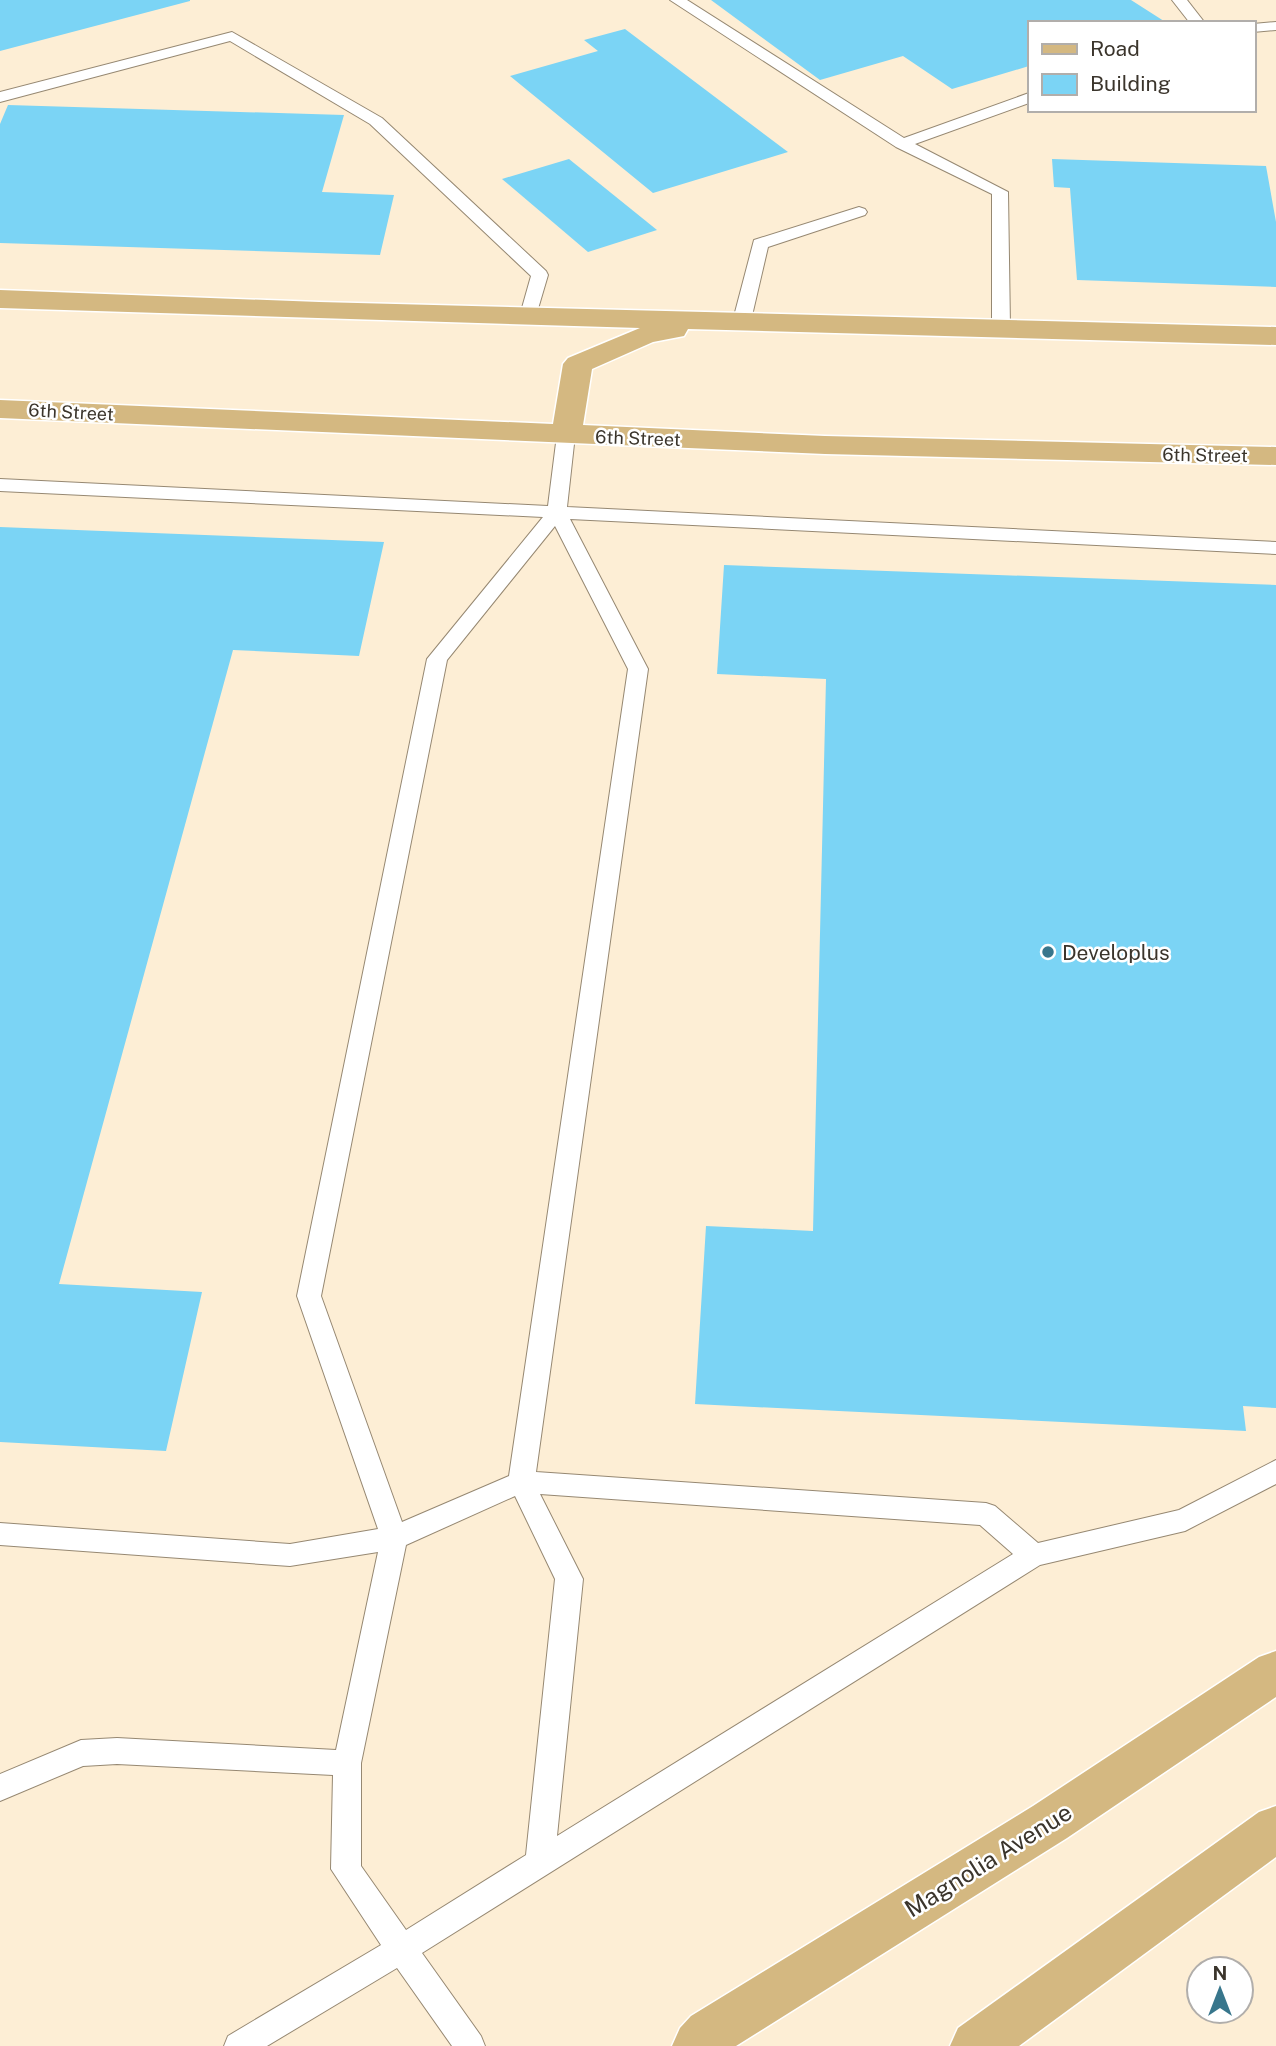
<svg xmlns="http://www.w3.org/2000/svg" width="1276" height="2046" viewBox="0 0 1276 2046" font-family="'Public Sans',sans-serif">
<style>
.building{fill:#7bd4f5}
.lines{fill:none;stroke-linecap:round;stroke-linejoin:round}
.service-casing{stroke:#968872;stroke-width:2}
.primary-casing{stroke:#fff;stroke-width:3}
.service{fill:#fff;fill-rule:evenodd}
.primary{fill:#d4b881;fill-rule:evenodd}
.poi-dot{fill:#38768c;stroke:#fff;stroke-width:2.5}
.labels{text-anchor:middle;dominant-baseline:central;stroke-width:5;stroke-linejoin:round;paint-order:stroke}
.far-street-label{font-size:18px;fill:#3b352c;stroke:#fff}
.poi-label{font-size:21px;fill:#3b352c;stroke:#fff;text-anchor:start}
.near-street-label{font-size:24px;fill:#3b352c;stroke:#fff}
</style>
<rect width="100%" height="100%" fill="#fdeed5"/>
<g class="building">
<polygon points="0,0 190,0 190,1 0,51"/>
<polygon points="711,0 1131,0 1167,23 1029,23 1029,66 952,89 903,56 820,80"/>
<polygon points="625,29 788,152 653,193 510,76 598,51 584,40"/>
<polygon points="8,105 344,115 322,192 394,195 380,255 0,243 0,124"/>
<polygon points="569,159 657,230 588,252 502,179"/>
<polygon points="1052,159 1266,166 1276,222 1276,287 1077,280 1070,188 1054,187"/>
<polygon points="0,527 384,542 359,656 233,650 59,1284 202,1292 166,1451 0,1442"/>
<polygon points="724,565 1276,585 1276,1408 1243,1406 1246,1431 695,1404 706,1226 813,1231 826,679 717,674"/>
</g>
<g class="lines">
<defs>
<g id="service">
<polygon points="670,0 687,0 904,138 1029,93 1029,103 915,144 1008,192 1010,327 1007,331 1001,332 992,327 992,194 896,147"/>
<polygon points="1172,0 1187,0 1205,23 1190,23"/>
<polygon points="1276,22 1276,30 1253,32 1253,24"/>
<polygon points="232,32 382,118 546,271 548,275 535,319 529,320 520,315 531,276 370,124 230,41 0,102 0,92"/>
<polygon points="859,207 865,209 867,212 865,215 768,247 751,320 742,325 736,324 733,320 754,240"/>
<path d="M 566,430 L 575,435 L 567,507 L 1276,542 L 1276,554 L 570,519 L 648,669 L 536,1472 L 986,1503 L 995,1506 L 1038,1543 L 1179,1510 L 1276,1460 L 1276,1484 L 1185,1531 L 1040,1565 L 422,1953 L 481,2036 L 485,2046 L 452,2046 L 397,1968 L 267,2046 L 224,2046 L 228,2036 L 381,1945 L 331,1869 L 333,1775 L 117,1764 L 83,1766 L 0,1801 L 0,1774 L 81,1740 L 117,1738 L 336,1750 L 378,1552 L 290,1566 L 0,1545 L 0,1523 L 290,1544 L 378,1529 L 297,1296 L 427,659 L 543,517 L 0,491 L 0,479 L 548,506 L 557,435 ZM 555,526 L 628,669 L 509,1476 L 402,1522 L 321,1296 L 447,660 ZM 540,1494 L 980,1525 L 1013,1554 L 557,1836 L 583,1579 ZM 515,1496 L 555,1579 L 526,1855 L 406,1930 L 361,1866 L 361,1763 L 406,1545 Z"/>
</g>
<g id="primary">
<polygon points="0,290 319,302 1276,327 1276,345 688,329 684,336 653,342 592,369 583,425 825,436 1276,447 1276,465 825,454 0,418 0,400 553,424 563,364 568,358 640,328 0,308"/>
<polygon points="1276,1651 1276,1697 1067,1838 736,2046 672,2046 680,2028 691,2016 1033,1806 1259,1657"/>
<polygon points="1276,1806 1276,1857 1019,2046 950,2046 958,2028 1259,1812"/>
</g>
</defs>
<use href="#service" class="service-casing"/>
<use href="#primary" class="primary-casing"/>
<use href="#service" class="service"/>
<use href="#primary" class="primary"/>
</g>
<circle class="poi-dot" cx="1048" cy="952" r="7"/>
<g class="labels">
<g class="far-street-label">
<text transform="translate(71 412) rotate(3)">6th Street</text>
<text transform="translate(638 438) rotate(2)">6th Street</text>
<text transform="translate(1205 455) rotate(1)">6th Street</text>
</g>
<g class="poi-label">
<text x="1062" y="952">Developlus</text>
</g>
<g class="near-street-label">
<text transform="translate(988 1860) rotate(-32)">Magnolia Avenue</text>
</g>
</g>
<rect x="1028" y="21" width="228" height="91" fill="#ffffff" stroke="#b1aeab" stroke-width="2"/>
<rect x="1042" y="44" width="35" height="10" fill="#d4b881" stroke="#b1aeab" stroke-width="2"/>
<text x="1090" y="56" font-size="21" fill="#3b352c">Road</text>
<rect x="1042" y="74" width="35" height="21" fill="#7bd4f5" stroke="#b1aeab" stroke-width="2"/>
<text x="1090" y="91" font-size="21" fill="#3b352c">Building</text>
<g transform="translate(1220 1990)"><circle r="33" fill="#ffffff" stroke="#b1aeab" stroke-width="2"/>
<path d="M0-5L12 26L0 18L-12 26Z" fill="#38768c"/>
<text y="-10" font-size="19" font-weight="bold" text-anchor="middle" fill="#3b352c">N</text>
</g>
</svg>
